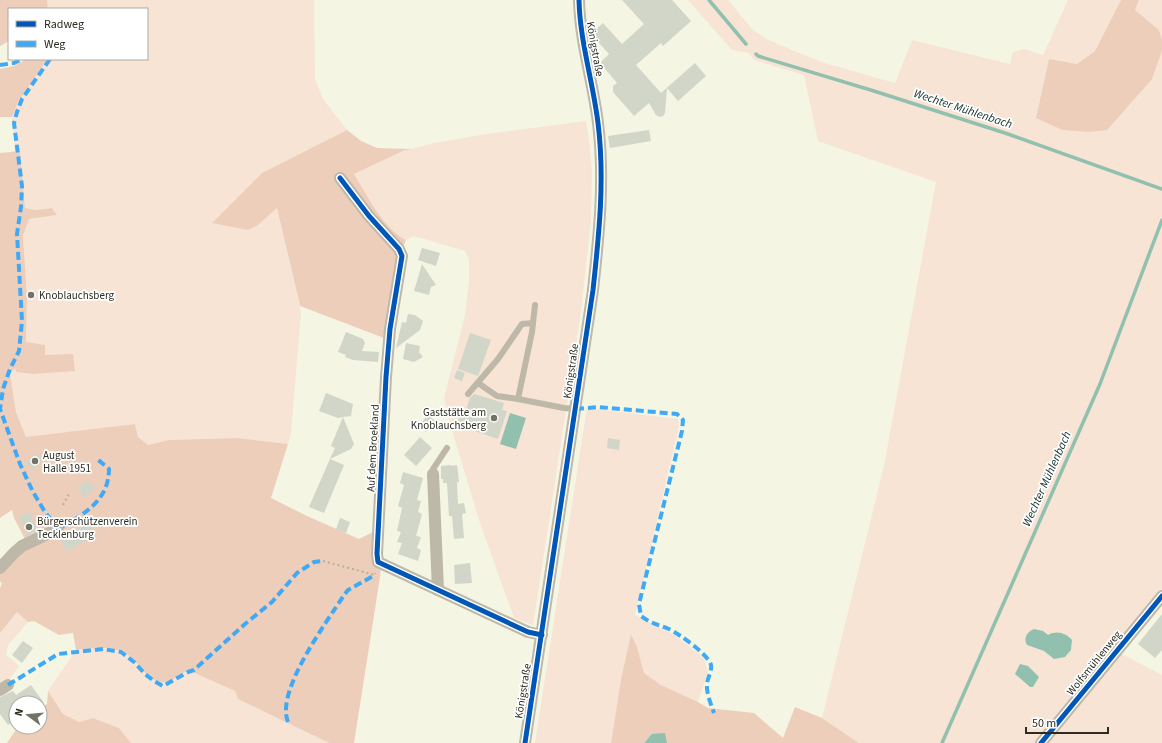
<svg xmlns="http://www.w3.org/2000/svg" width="1162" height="743" viewBox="0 0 1162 743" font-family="'Source Sans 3',sans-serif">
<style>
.green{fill:#f7e4d5;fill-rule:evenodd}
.forest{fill:#edcebb}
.water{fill:#91c0af}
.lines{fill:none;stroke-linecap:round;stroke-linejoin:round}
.stream{stroke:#91c0af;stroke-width:3.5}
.building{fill:#d1d6c9}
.path{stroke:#b3afa2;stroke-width:2;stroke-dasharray:2 3;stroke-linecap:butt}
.service{stroke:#beb8a9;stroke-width:6}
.minor{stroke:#beb8a9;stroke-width:12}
.quiet{stroke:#3fa9f5;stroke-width:4;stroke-dasharray:8 4;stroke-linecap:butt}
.cycleway-casing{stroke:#fff;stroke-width:8}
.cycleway{stroke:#0057b8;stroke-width:5}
.poi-dot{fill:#727265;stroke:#fff;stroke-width:1.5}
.labels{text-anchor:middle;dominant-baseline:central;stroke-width:3.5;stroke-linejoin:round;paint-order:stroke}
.street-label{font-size:11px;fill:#2c2c21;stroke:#fff}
.poi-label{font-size:11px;fill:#2c2c21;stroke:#fff;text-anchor:start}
.water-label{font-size:12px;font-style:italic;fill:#11322b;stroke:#fff}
</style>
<rect width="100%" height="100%" fill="#f4f5e3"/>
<g class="green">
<polygon points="47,0 314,0 315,79 323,99 347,130 262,173 258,225 277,208 301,313 291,433 288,444 238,438 169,440 148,445 138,437 135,424 26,438 16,412 10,374 15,368 33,374 75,370 44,355 26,343 27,296 23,236 29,219 57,215 52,208 36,210 25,208 20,151 15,151 12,117 19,100 46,61 46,59 147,59 147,9 48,9"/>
<path d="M 688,0 L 728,0 L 752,29 L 768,40 L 821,62 L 895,83 L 912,40 L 1010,64 L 1013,52 L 1024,49 L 1043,55 L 1068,0 L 1121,0 L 1095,51 L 1077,64 L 1049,59 L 1037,118 L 1062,130 L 1089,132 L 1152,79 L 1162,51 L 1162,589 L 1036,743 L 859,743 L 822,718 L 884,466 L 936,182 L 818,141 L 804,75 L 754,60 L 749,53 L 732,50 ZM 1037,630 L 1048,635 L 1069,636 L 1072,640 L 1071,650 L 1055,659 L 1044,651 L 1027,645 Z"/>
<polygon points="1139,0 1162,0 1162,40 1159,30 1135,10"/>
<path d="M 586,121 L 589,140 L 592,173 L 591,219 L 581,312 L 533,625 L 514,618 L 480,523 L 454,437 L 444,398 L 465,315 L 469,280 L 469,260 L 465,251 L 414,236 L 406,240 C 383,228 367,195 354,174 L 403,151 L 434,143 L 486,134 Z"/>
<polygon points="587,408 678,419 679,426 635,615 673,634 703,657 708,671 698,702 661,685 644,673 637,647 631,634 621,679 611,743 535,743"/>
<polygon points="17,612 28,622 8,645 6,655 19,666 6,684 0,688 0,633"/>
<polygon points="102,648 120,651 129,656 143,671 165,684 188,670 235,691 238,699 329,743 131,743 119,728 93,718 79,722 63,714 48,691 76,650"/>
<polygon points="1120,653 1162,675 1162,743 1047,743"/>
</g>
<g class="forest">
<polygon points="0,0 47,0 48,9 9,9 9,41 0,46"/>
<polygon points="1121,0 1139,0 1135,10 1159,30 1162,40 1162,51 1152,79 1107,130 1089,132 1062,130 1036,118 1049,59 1077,64 1095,51"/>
<polygon points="27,59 46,59 46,61 19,100 12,117 0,117 0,69 14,66"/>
<path d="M 347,130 L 361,141 L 377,148 L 412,149 L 403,151 L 354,174 C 367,195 383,228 406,240 L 396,262 L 384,338 L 300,306 L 277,208 L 258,225 L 248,230 L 212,223 L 262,173 Z"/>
<path d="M 20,151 L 25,208 L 36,210 L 52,208 L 57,215 L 29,219 L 23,236 L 27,296 L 26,342 L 45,345 L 45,355 L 73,354 L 75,371 L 33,374 L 16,372 L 15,368 L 10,374 L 16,412 L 26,437 L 135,424 L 138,437 L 148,445 L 169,440 L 238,438 L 288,444 L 271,498 L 307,516 L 359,539 L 383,527 L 382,558 L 380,577 L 354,743 L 329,743 L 238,699 L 235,691 L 188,670 C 166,683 161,691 141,668 C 137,664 133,658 128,655 C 112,645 94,648 76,650 L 73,633 L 59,635 L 34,621 L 28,622 L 17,612 L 0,633 L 0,588 L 2,584 L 0,581 L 0,573 L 27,543 L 14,518 L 12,510 L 0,518 L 0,153 Z"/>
<polygon points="631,634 637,647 644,673 661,685 698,702 708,708 754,713 783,738 795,707 822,718 859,743 667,743 646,740 644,743 611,743 621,679"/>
<polygon points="48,691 63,714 79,722 93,718 119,728 131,743 7,743 18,727 40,727 40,708 47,704"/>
</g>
<g class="water">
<polygon points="510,413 526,418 516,449 500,444"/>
<path d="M 1034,629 L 1043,631 L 1048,635 C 1057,630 1066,633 1072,640 L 1071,650 L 1065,657 L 1054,659 L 1044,651 L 1027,645 C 1023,638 1027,632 1034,629 Z"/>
<polygon points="1020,664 1028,666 1039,677 1033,687 1030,687 1015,674"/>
<polygon points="665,733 667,743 644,743 652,734"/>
</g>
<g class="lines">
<g class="stream">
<polyline points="709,0 746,44"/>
<polyline points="756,54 758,56 874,91 1008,134 1162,189"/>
<polyline points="942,743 1100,384 1162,220"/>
</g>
</g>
<g class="building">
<polygon points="622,0 672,0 691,21 663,46 661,43 636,65 661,93 695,63 706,76 678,101 667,88 665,113 663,116 660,117 656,115 649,103 634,116 613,92 613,86 617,83 600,63 609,54 591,34 603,23 622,44 644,24"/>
<polygon points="649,130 651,141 610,148 608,136"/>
<polygon points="422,248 440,253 436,266 418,260"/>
<polygon points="422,264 436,285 431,287 429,295 414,291"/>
<polygon points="408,314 415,315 423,321 420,330 396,348 402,322 406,323"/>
<polygon points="346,332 363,339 365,343 362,351 379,352 378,362 353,360 345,357 346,355 338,352"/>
<polygon points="470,333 491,340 478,376 458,369"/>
<polygon points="406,343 420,346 419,352 423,357 414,362 403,359"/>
<polygon points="457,370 465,373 462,381 454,378"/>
<polygon points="326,393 353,404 351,416 343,417 354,444 351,449 330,459 335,448 331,446 343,417 338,418 319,411"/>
<polygon points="474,394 504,403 502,410 507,411 498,439 457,425 460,414 464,415 470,398"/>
<polygon points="428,414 435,421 426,432 419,426"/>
<polygon points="420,437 432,448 416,466 404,455"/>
<polygon points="608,438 620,440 619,450 607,448"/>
<polygon points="37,453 43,460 32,470 26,462"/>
<polygon points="330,459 344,465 324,513 309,507"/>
<polygon points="451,465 451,466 457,465 458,472 459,482 457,482 458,504 464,503 466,513 462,514 464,538 454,539 452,516 449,516 447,483 443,483 443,479 441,479 441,466"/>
<polygon points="403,472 423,478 417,500 421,501 418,512 422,514 416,536 421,537 417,548 421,550 418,561 398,554 402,543 397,542 401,532 397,531 402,508 398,506 404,485 400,483"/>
<polygon points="88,480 95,489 84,497 77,487"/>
<polygon points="30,512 37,531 27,536 19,516"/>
<polygon points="340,518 350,522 346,533 336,529"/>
<polygon points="88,523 95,536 67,551 61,541 75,530"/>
<polygon points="470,563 472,583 455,584 454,565"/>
<polygon points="1162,614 1162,650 1155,658 1138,644"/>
<polygon points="23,641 33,648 22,663 12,655"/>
<polygon points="31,685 44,703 16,703 16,719 8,725 0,714 0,697 13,691 16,695"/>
</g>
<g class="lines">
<g class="path">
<polyline points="63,505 70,492"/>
<polyline points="323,561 375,575 375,573"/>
</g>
<g class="service">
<polyline points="535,305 532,332 518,399 564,408 576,409"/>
<polyline points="478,383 497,396 518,399"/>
<polyline points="468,394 498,359 522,324 533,323"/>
<polyline points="433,474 433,469 447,448"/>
</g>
<g class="minor">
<polyline points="340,178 369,216 399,249 402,256 390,329 386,377 377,554 378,562 528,632 542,635"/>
<polyline points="433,474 438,590"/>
<polyline points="0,568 14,553 22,546 58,529"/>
<polyline points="0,690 8,685"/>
<path d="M 525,743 L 593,290 C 599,235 605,179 598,123 C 593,82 580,42 579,0"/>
<polyline points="1041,743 1162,596"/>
</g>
<g class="quiet">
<path d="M 50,59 L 22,99 L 17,112 L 14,123 L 22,186 L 21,207 L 17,234 L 22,321 L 19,351 L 10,369 L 3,389 L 0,409 L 20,464 L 33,492 L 45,512 L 58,529 C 83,515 109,501 109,469 L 96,458"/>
<polyline points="0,65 14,63 22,59"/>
<path d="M 576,409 L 598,407 L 677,414 L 683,420 L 682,431 L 639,604 L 641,616 C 650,623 659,625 669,629 C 679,634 708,654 711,665 C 712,671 708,677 707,683 C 706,693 711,704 714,713"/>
<polyline points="8,685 58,654 103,649 121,652 134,662 145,674 154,681 163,686 188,672 194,670 245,624 272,602 297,573 314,562 323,561"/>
<path d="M 288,722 C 275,691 327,622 344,595 L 348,590 L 375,575"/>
</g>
<defs>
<g id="cycleway">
<polyline points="340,178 369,216 399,249 402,256 390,329 386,377 377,554 378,562 528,632 542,635"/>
<path d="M 525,743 L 593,290 C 599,235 605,179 598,123 C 593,82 580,42 579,0"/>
<polyline points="1041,743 1162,596"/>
</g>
</defs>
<use href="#cycleway" class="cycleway-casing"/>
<use href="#cycleway" class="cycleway"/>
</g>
<g class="poi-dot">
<circle cx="31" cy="295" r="4"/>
<circle cx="494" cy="418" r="4"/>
<circle cx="35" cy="461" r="4"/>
<circle cx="29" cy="527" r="4"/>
</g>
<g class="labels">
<g class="street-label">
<text transform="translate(595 49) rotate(80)">Königstraße</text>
<text transform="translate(571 371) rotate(-82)">Königstraße</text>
<text transform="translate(373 448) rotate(-87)">Auf dem Broekland</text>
<text transform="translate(1094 663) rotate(-51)">Wolfsmühlenweg</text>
<text transform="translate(523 691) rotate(-81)">Königstraße</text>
</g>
<g class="poi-label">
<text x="39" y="295">Knoblauchsberg</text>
<text x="486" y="412" text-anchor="end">Gaststätte am<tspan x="486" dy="13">Knoblauchsberg</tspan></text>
<text x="43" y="455">August<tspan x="43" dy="13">Halle 1951</tspan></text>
<text x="37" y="521">Bürgerschützenverein<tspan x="37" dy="13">Tecklenburg</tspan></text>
</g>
<g class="water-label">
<text transform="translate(963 109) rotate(18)">Wechter Mühlenbach</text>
<text transform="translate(1047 479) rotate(-66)">Wechter Mühlenbach</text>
</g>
</g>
<rect x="8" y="8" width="140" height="52" fill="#ffffff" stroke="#ababa6"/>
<rect x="16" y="21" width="20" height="6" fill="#0057b8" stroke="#ababa6"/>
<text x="44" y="28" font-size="12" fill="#2c2c21">Radweg</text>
<rect x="16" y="41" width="20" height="6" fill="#3fa9f5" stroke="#ababa6"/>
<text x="44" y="48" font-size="12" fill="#2c2c21">Weg</text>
<g transform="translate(28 715) rotate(286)"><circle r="19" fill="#ffffff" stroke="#ababa6"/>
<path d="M0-3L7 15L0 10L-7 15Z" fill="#727265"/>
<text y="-6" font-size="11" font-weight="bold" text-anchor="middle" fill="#2c2c21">N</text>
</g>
<path d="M1026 727v6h82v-6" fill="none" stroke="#2c2c21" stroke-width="2"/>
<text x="1032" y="727" font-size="12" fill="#2c2c21" stroke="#ffffff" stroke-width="3" paint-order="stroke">50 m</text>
</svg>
